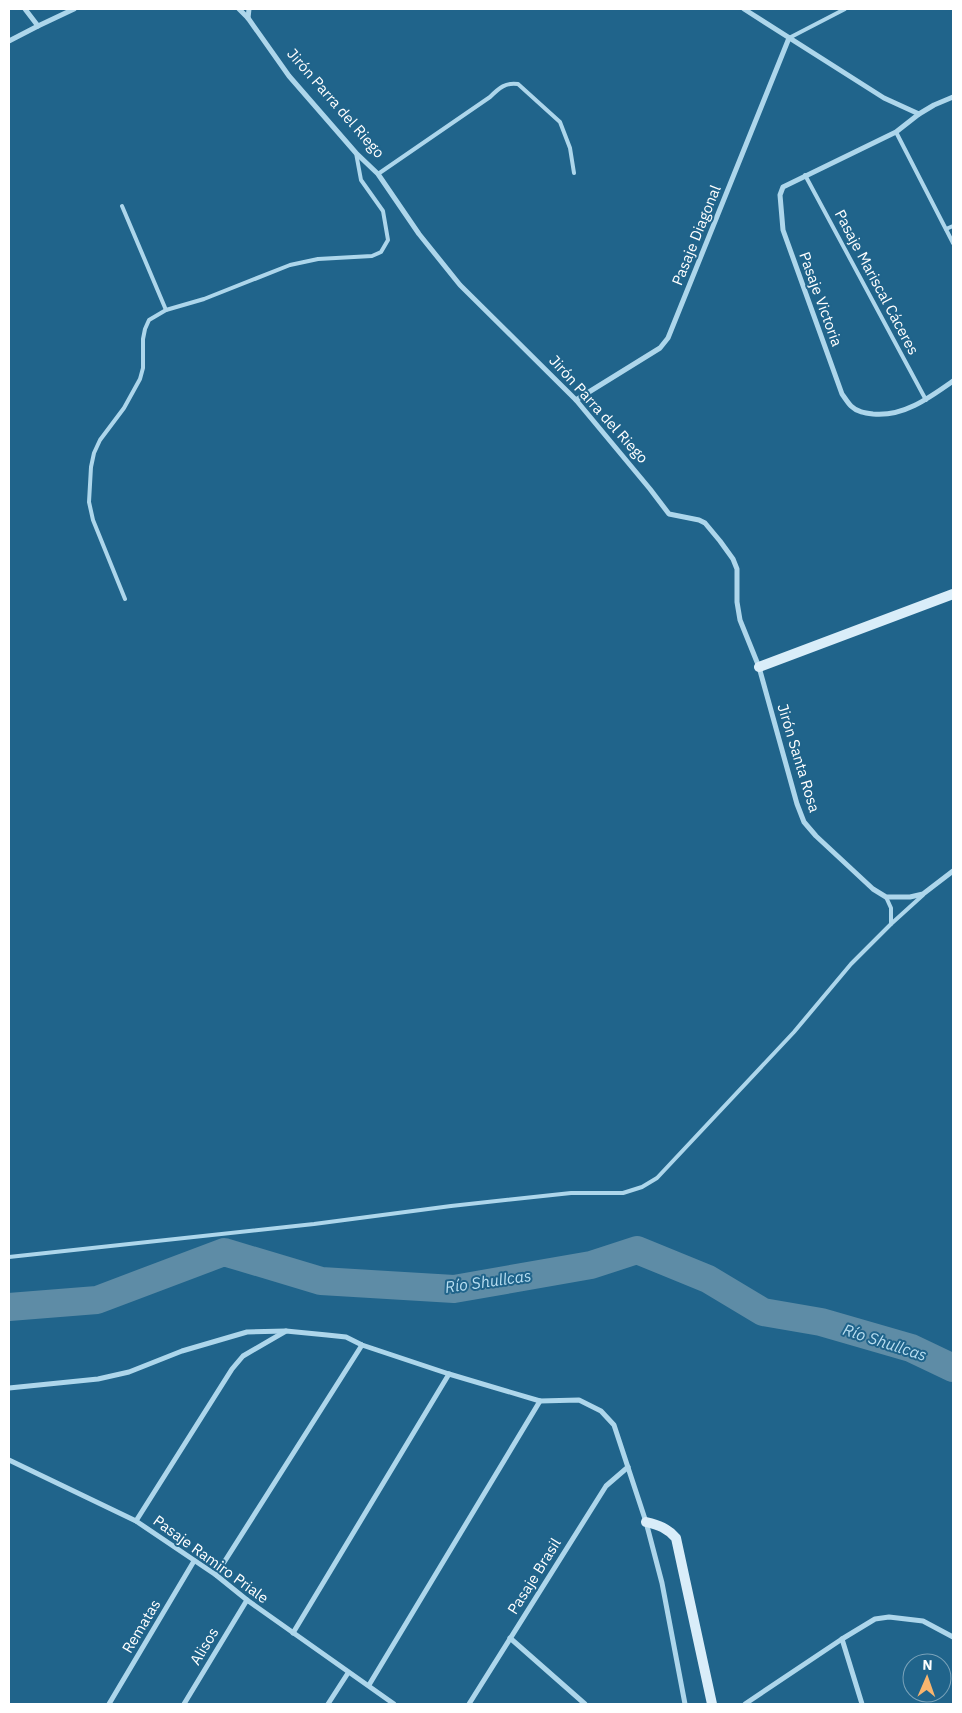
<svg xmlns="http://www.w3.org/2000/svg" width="962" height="1713" viewBox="0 0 962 1713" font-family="'IBM Plex Sans',sans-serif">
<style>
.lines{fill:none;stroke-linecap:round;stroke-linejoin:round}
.river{stroke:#5e8ca6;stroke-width:28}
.lane{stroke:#add6eb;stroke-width:4}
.street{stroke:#add6eb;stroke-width:5}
.secondary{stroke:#d9edf9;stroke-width:10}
.labels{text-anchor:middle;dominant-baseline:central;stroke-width:4;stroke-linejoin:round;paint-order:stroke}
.street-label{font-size:15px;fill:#fff;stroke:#20648b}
.water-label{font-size:16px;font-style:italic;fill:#b9dff2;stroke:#20648b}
</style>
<rect width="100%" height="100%" fill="#20648b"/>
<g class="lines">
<polyline class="river" points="9,1307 97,1300 224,1252 321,1281 454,1289 591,1265 637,1250 708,1279 763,1312 821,1322 911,1348 953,1368"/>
<g class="lane">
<polyline points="789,38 845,9"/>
<polyline points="896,132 953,243"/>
<path d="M 378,174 L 490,97 C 499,88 506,82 518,84 L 560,122 L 570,148 L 574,173"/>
<polyline points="805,175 926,400"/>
<polyline points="122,206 166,310"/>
<polyline points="946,229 953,226"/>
<polyline points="125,599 93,520 89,502 91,467 94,453 100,440 124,408 140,379 143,368 143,339 145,329 149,320 166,310 204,299 290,265 318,259 372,256 381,252 388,240 383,211 361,180 356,153"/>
<polyline points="891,924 923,895"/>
<polyline points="9,1257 314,1224 451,1206 571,1193 623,1193 642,1187 657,1178 794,1032 851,964 891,924 891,908 886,897"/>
</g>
<g class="street">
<polyline points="25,9 38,26 74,9"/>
<polyline points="239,9 248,18 289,76 356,153 378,174 419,234 460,285 576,400 650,489 669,514 699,520 705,523 720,541 733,559 737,569 737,602 740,620 759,667 797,804 804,822 816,836 873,889 886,897 910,897 923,894 953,871"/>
<polyline points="744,9 884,98 919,114 934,105 953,97"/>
<polyline points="248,18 249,9"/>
<polyline points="9,41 38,26"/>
<path d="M 919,114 L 896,132 L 783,187 L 780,195 L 783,230 L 842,394 C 845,398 848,403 851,406 C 857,412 865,413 873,414 C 903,417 929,398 953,381"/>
<polyline points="576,400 660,348 668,338 789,38"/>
<polyline points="9,1388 98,1379 129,1372 182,1351 247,1332 286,1331"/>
<polyline points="9,1460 136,1521 216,1575 247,1600 394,1704"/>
<polyline points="136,1521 232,1369 243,1356 286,1331 327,1335 346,1337 362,1345 449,1374 540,1401 579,1400 601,1411 614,1425 646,1522 662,1583 685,1704"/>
<polyline points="216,1575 362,1345"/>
<polyline points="293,1633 449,1374"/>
<polyline points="510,1638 585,1704"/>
<polyline points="842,1639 862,1704"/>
<polyline points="369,1685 540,1401"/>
<polyline points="109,1704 194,1561"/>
<polyline points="184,1704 247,1600"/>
<polyline points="328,1704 348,1673"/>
<polyline points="469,1704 606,1486 628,1467"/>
<polyline points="745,1704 842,1639 875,1619 889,1617 923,1621 953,1637"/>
</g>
<g class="secondary">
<polyline points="759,667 953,594"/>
<path d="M 646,1522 C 659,1525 667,1528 676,1538 L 712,1704"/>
</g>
</g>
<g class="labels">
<g class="street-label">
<text transform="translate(336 103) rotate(49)">Jirón Parra del Riego</text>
<text transform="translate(696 235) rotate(-68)">Pasaje Diagonal</text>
<text transform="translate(877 282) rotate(62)">Pasaje Mariscal Cáceres</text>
<text transform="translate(821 299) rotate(70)">Pasaje Victoria</text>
<text transform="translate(599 409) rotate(48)">Jirón Parra del Riego</text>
<text transform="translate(799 758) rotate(73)">Jirón Santa Rosa</text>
<text transform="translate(211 1559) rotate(36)">Pasaje Ramiro Priale</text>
<text transform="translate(534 1576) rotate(-58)">Pasaje Brasil</text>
<text transform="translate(141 1626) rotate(-59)">Rematas</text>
<text transform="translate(204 1646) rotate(-59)">Alisos</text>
</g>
<g class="water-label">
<text transform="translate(488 1281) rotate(-8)">Río Shullcas</text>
<text transform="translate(885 1342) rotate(18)">Río Shullcas</text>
</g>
</g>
<rect width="962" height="1713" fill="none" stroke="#ffffff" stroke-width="20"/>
<g transform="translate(927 1678) rotate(2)"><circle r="24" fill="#20648b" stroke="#79a2b9"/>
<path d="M0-4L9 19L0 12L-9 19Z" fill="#f8b56e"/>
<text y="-8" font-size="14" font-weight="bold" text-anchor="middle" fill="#ffffff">N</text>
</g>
</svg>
